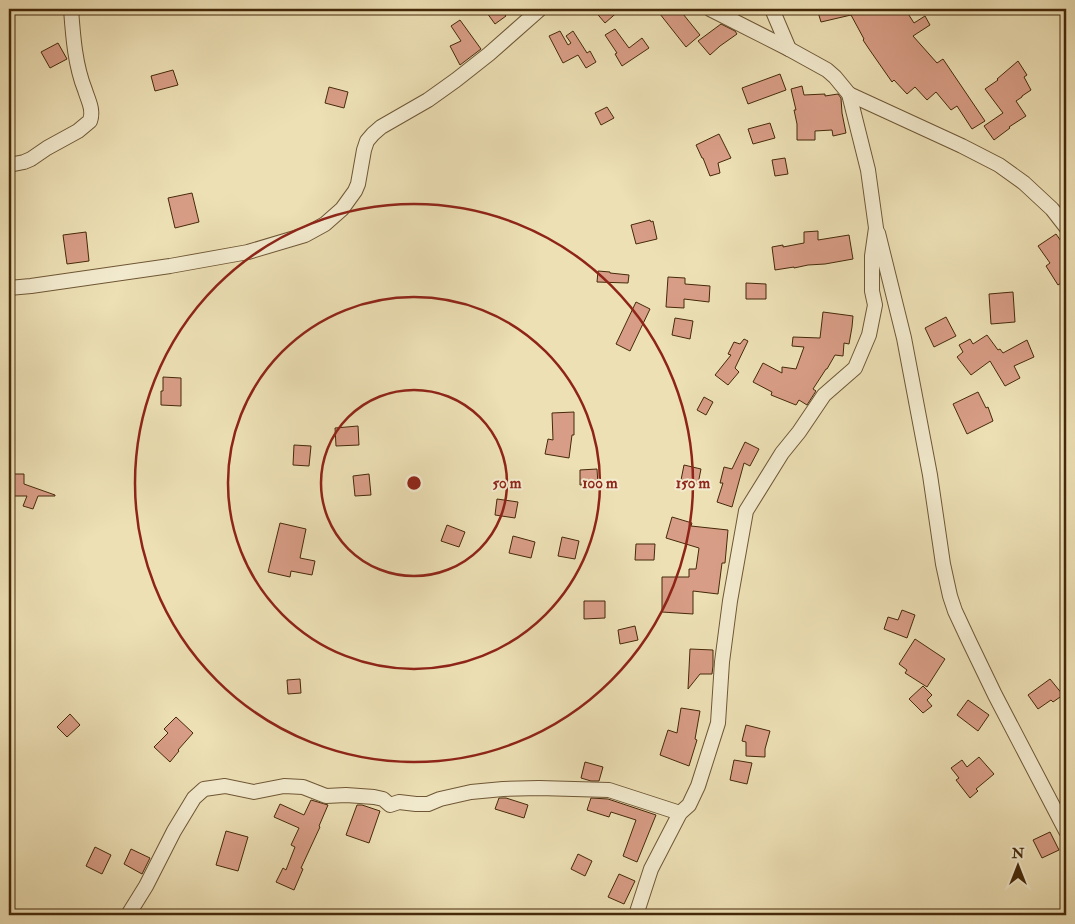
<svg xmlns="http://www.w3.org/2000/svg" width="1075" height="924" viewBox="0 0 1075 924" font-family="'IM FELL Double Pica',serif">
<style>
.building{fill:#d89d86;stroke:#45290a}
.lines{fill:none;stroke-linecap:round;stroke-linejoin:round}
.street-casing{stroke:#6f5735;stroke-width:16}
.street{stroke:#f3ebcf;stroke-width:14}
.ring{fill:none;stroke:#8f2418;stroke-width:2.5}
.centre{fill:#8f2418;stroke:#f3ebcf;stroke-width:2.5}
.ring-label{font-size:15px;text-anchor:middle;font-weight:bold;fill:#8f2418;stroke:#f3ebcf;stroke-width:4;stroke-linejoin:round;paint-order:stroke}
</style>
<rect width="100%" height="100%" fill="#ede0b5"/>
<filter id="stains"><feTurbulence type="fractalNoise" baseFrequency=".004" numOctaves="4"/><feColorMatrix values="0 0 0 0 .2 0 0 0 0 .09 0 0 0 0 .02 0 0 0 .5 -.17"/></filter>
<radialGradient id="worn" r=".72"><stop offset=".6" stop-color="#630" stop-opacity="0"/><stop offset="1" stop-color="#630" stop-opacity=".3"/></radialGradient>
<g class="building">
<polygon points="493,9 501,9 506,16 495,24 487,13"/>
<polygon points="593,9 621,9 605,23"/>
<polygon points="656,9 679,9 700,35 686,47"/>
<polygon points="817,9 905,9 914,23 925,16 930,25 913,36 937,63 943,59 985,121 972,129 957,106 951,110 936,92 927,100 915,87 907,94 894,80 892,82 869,49 863,40 864,39 851,15 821,22"/>
<polygon points="460,20 481,49 460,65 450,46 461,41 451,26"/>
<polygon points="721,24 735,31 737,34 720,46 710,55 698,41"/>
<polygon points="615,29 629,48 642,38 649,48 622,66 615,54 617,53 605,35"/>
<polygon points="560,31 568,45 571,43 566,36 573,31 587,53 590,51 596,62 586,68 578,55 563,63 549,36"/>
<polygon points="58,43 67,59 50,68 41,52"/>
<polygon points="1018,61 1027,75 1024,77 1031,90 1022,96 1022,97 1016,101 1026,116 1009,127 1010,128 994,140 984,126 1003,113 985,89 998,80 997,79"/>
<polygon points="173,70 178,85 155,91 151,76"/>
<polygon points="780,74 786,90 748,104 742,88"/>
<polygon points="802,86 804,95 825,94 825,96 838,94 841,98 842,113 846,133 833,136 832,130 815,131 815,140 797,140 797,124 794,110 796,110 791,89"/>
<polygon points="329,87 348,92 344,108 325,103"/>
<polygon points="607,107 614,118 601,125 595,113"/>
<polygon points="770,123 775,138 753,144 748,129"/>
<polygon points="719,134 731,158 718,163 720,173 710,176 703,158 702,158 696,145"/>
<polygon points="785,158 788,174 775,176 772,160"/>
<polygon points="192,193 199,222 175,228 168,198"/>
<polygon points="650,220 651,222 653,221 657,239 636,244 631,225"/>
<polygon points="818,231 818,240 849,235 853,259 825,264 808,265 794,268 794,267 775,270 772,247 783,245 783,247 804,243 804,232"/>
<polygon points="86,232 89,261 67,264 63,235"/>
<polygon points="1056,234 1066,248 1066,280 1058,285 1046,266 1050,263 1038,246"/>
<polygon points="598,271 610,272 610,273 629,275 628,283 597,282"/>
<polygon points="668,277 685,278 685,284 710,286 709,302 684,299 684,308 666,307"/>
<polygon points="746,283 766,284 766,299 746,299"/>
<polygon points="1013,292 1015,322 991,324 989,294"/>
<polygon points="636,302 650,309 630,351 616,344"/>
<polygon points="823,312 853,316 852,327 849,344 844,343 843,356 835,355 827,369 826,369 813,389 816,391 807,405 799,400 796,405 771,395 772,392 753,382 763,363 782,373 782,367 796,369 804,347 792,346 793,337 820,338"/>
<polygon points="946,317 956,336 934,347 925,328"/>
<polygon points="675,318 693,321 690,339 672,335"/>
<polygon points="987,335 998,350 1000,349 1003,353 1027,340 1034,357 1014,366 1020,378 1005,386 990,361 971,375 957,357 963,352 959,345 970,339 973,344"/>
<polygon points="744,339 748,341 735,368 739,372 728,385 715,375 731,355 728,354 734,342 740,344"/>
<polygon points="163,377 181,378 181,406 161,405 161,391 163,391"/>
<polygon points="978,392 986,408 988,407 993,421 967,434 953,404"/>
<polygon points="704,397 713,402 706,415 697,410"/>
<polygon points="574,412 574,435 572,435 569,458 545,454 548,439 553,440 552,413"/>
<polygon points="358,426 359,445 336,446 335,428"/>
<polygon points="745,442 759,449 750,466 744,463 732,507 717,502 723,483 720,483 724,467 732,469"/>
<polygon points="294,445 311,446 309,466 293,465"/>
<polygon points="684,465 701,469 698,484 681,480"/>
<polygon points="597,469 598,484 580,485 580,470"/>
<polygon points="9,474 24,474 24,484 55,495 55,496 38,496 33,509 23,506 27,496 9,496"/>
<polygon points="369,474 371,495 355,496 353,476"/>
<polygon points="497,499 518,502 515,518 495,515"/>
<polygon points="672,517 692,523 691,526 728,530 725,563 722,563 718,594 693,591 693,614 662,612 662,577 689,577 689,569 696,569 699,548 666,538"/>
<polygon points="280,523 306,529 300,558 315,561 312,575 291,571 290,577 268,572"/>
<polygon points="447,525 465,532 459,547 441,541"/>
<polygon points="513,536 535,542 531,558 509,553"/>
<polygon points="562,537 579,541 575,559 558,556"/>
<polygon points="636,544 655,544 654,560 635,560"/>
<polygon points="584,601 605,601 605,618 584,619"/>
<polygon points="902,610 915,615 907,638 884,629 888,617 898,620"/>
<polygon points="635,626 638,640 620,644 618,630"/>
<polygon points="915,639 945,659 927,687 905,673 907,670 899,664"/>
<polygon points="690,649 713,650 713,666 712,674 700,674 688,689"/>
<polygon points="300,679 301,693 288,694 287,680"/>
<polygon points="1050,679 1063,695 1053,702 1051,700 1038,709 1028,695"/>
<polygon points="923,686 932,695 927,700 932,706 923,713 909,699"/>
<polygon points="968,700 989,715 978,731 957,715"/>
<polygon points="681,708 700,711 695,739 697,740 689,766 660,755 668,730 677,733"/>
<polygon points="70,714 80,725 67,737 57,727"/>
<polygon points="176,717 193,733 178,750 179,751 170,762 154,747 168,733 164,729"/>
<polygon points="746,725 770,731 765,749 765,757 746,756 746,742 742,741"/>
<polygon points="979,757 994,774 976,789 978,791 970,798 956,780 959,778 951,768 962,760 967,767"/>
<polygon points="734,760 752,763 747,784 730,780"/>
<polygon points="585,762 603,767 599,781 591,781 581,778"/>
<polygon points="499,798 506,798 528,805 524,818 495,809"/>
<polygon points="591,798 608,799 656,815 637,862 623,856 636,820 611,812 609,817 587,810"/>
<polygon points="311,800 328,805 319,826 320,827 301,868 303,869 294,890 276,882 283,868 286,870 295,847 291,845 299,828 274,817 280,804 304,815"/>
<polygon points="357,805 362,805 380,811 369,843 346,835"/>
<polygon points="226,831 248,837 238,871 216,865"/>
<polygon points="1050,832 1059,850 1042,858 1033,840"/>
<polygon points="95,847 111,855 102,874 86,866"/>
<polygon points="131,849 150,858 142,874 124,864"/>
<polygon points="578,854 592,861 585,876 571,869"/>
<polygon points="619,874 635,881 624,904 608,897"/>
</g>
<g class="lines">
<defs>
<g id="street">
<polyline points="772,9 789,49"/>
<polyline points="849,94 962,146 999,165 1024,183 1052,209 1066,227"/>
<path d="M 9,165 L 24,162 L 31,159 L 47,148 L 78,131 L 90,121 C 94,110 88,100 85,90 C 75,65 73,36 71,9"/>
<polyline points="878,233 904,338 930,475 943,564 950,596 955,611 969,641 995,695 1066,831"/>
<polyline points="9,288 31,286 170,266 248,252 305,235 325,224 342,209 355,191 358,184 364,150 367,141 373,134 381,127 428,100 456,80 489,54 540,9"/>
<polyline points="128,915 146,886 174,831 194,798 204,789 225,786 254,792 284,786 303,787 326,796 346,795 374,797 383,799 390,805 399,802 416,804 428,804 440,799 471,792 503,789 539,788 609,790 680,813"/>
<polyline points="636,915 651,869 680,813 689,805 698,786 718,723 722,662 730,601 746,511 782,453 799,432 824,395 855,368 869,335 875,305 872,291 872,256 876,228 868,170 849,94 835,77 827,70 789,49 710,9"/>
</g>
</defs>
<use href="#street" class="street-casing"/>
<use href="#street" class="street"/>
</g>
<g class="ring">
<circle cx="414" cy="483" r="93"/>
<circle cx="414" cy="483" r="186"/>
<circle cx="414" cy="483" r="279"/>
</g>
<circle cx="414" cy="483" r="8" class="centre"/>
<g class="ring-label">
<text x="507" y="488">50 m</text>
<text x="600" y="488">100 m</text>
<text x="693" y="488">150 m</text>
</g>
<rect width="1075" height="924" fill="none" stroke="#ede0b5" stroke-width="30"/>
<rect x="10" y="10" width="1055" height="904" fill="none" stroke="#45290a" stroke-width="2.5"/>
<rect x="15" y="15" width="1045" height="894" fill="none" stroke="#45290a"/>
<g transform="translate(1018 866)" stroke="#f3ebcf" stroke-width="4" paint-order="stroke">
<path d="M0-4L9 19L0 12L-9 19Z" fill="#45290a"/>
<text y="-8" font-size="14" font-weight="bold" text-anchor="middle" fill="#45290a">N</text>
</g>
<rect width="100%" height="100%" filter="url(#stains)"/>
<rect width="100%" height="100%" fill="url(#worn)"/>
</svg>
